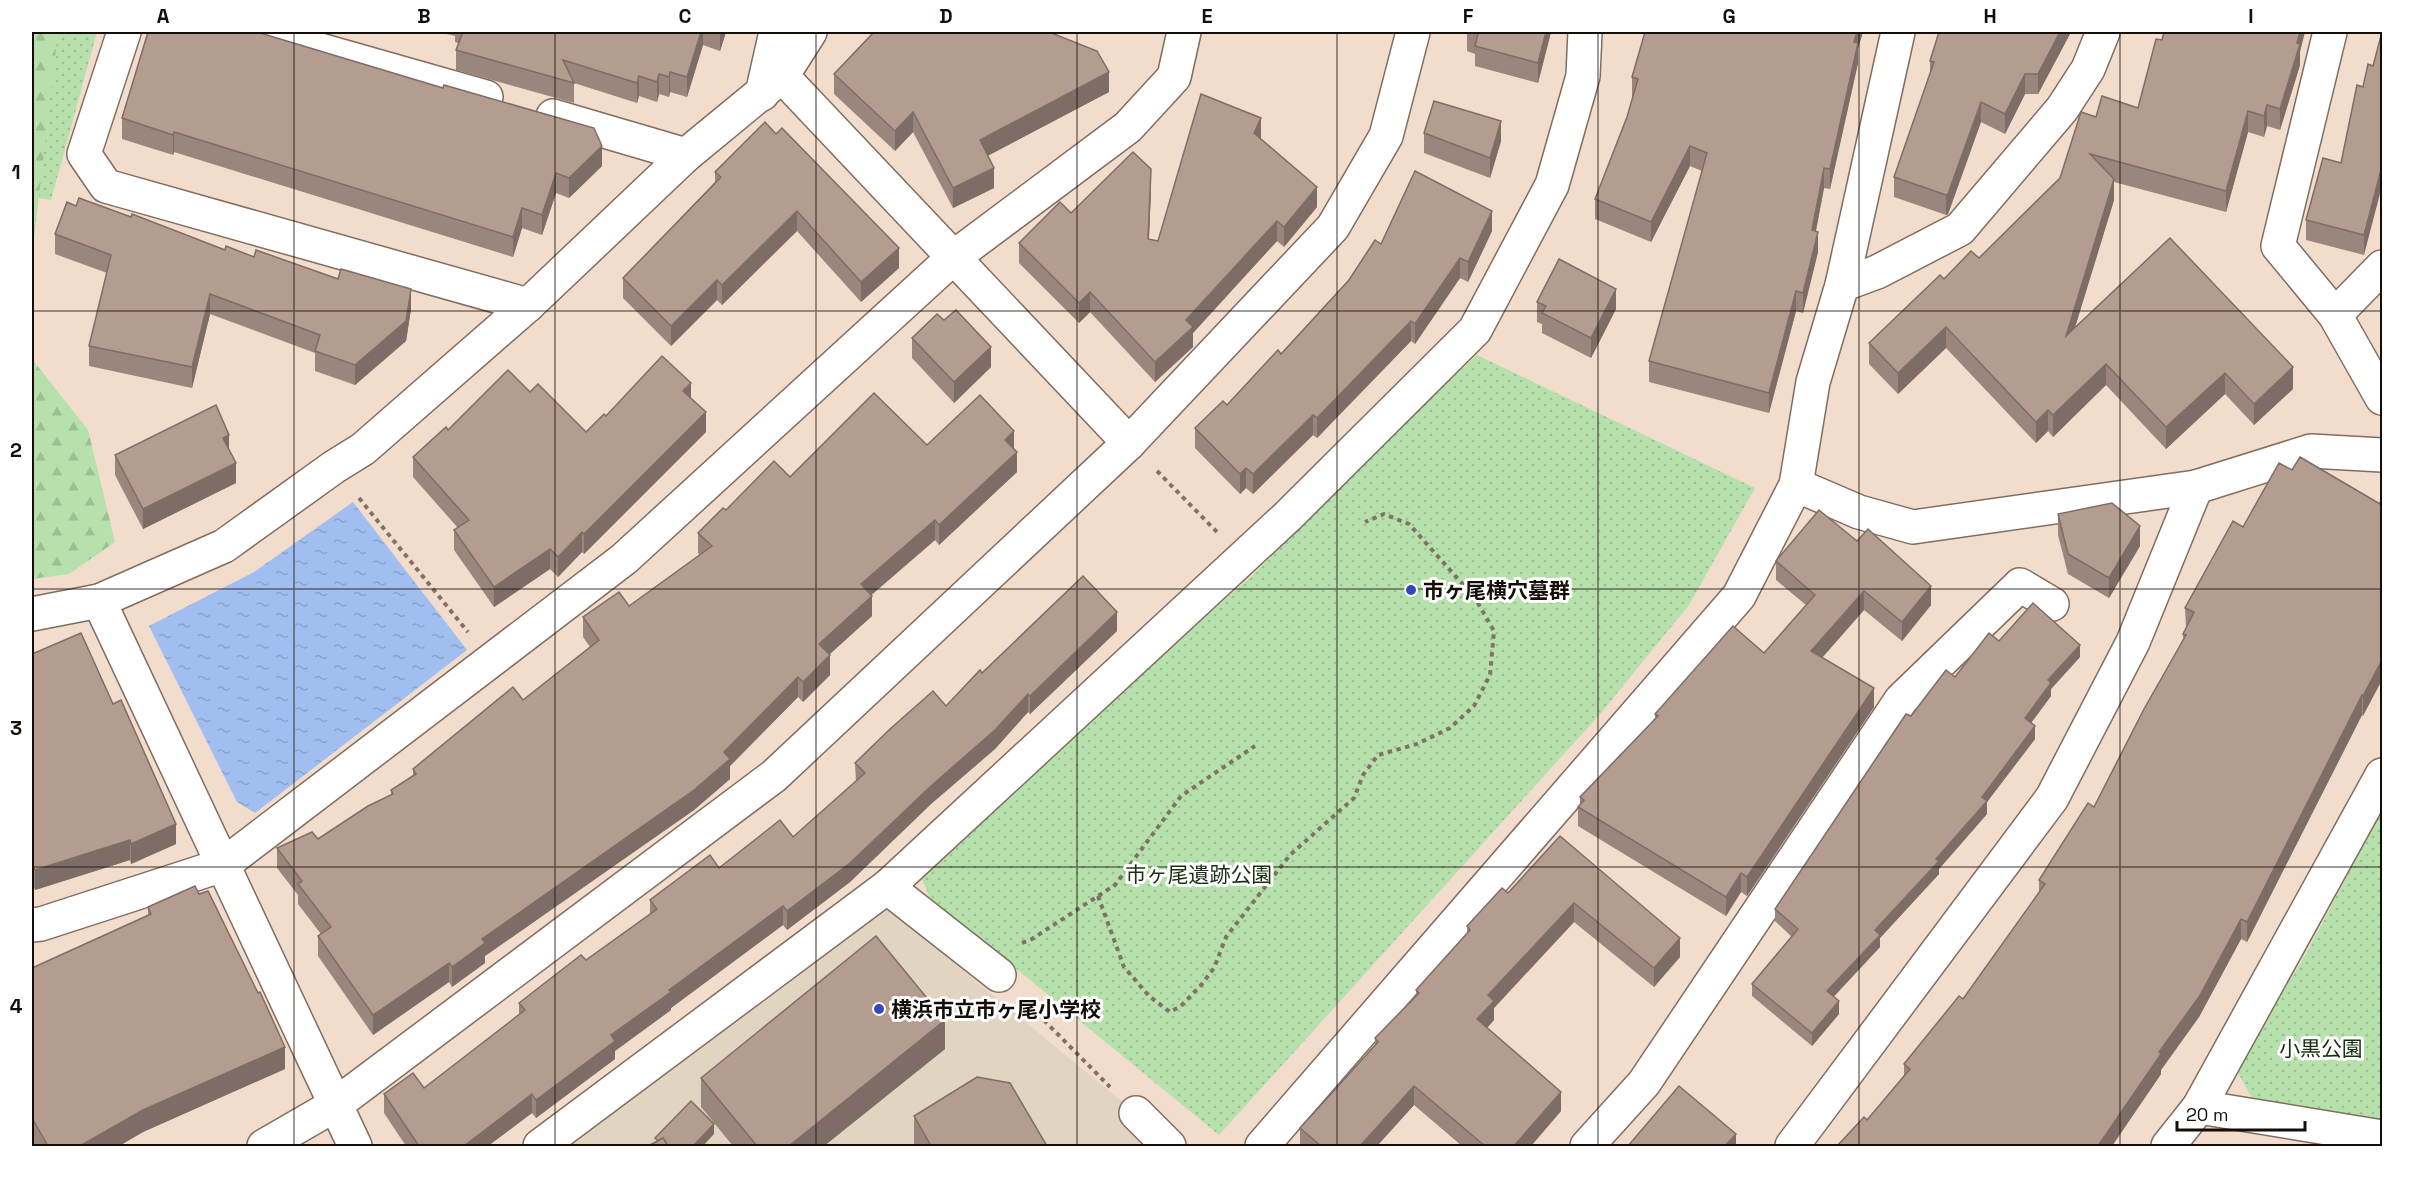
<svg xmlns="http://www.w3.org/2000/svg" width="2414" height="1178" viewBox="0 0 2414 1178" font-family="'Space Grotesk','Noto Sans JP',sans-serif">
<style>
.education{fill:#e1d5c1}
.green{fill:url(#green-dots)}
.forest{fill:url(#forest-firs)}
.water{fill:url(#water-ripples)}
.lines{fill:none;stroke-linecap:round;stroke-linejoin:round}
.minor-casing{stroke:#816d5f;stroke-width:36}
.path{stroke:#807268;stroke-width:4;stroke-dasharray:4.5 4.5;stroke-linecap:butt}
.minor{stroke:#fff;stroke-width:33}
.wall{fill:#9b867d}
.shaded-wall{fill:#7e6d66}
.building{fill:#b49c91;stroke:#7e6d66;stroke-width:1.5}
.grid{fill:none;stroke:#140d08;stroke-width:1.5;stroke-opacity:0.55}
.poi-dot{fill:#3746b9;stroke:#fff;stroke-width:2}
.labels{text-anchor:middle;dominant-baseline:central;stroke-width:6;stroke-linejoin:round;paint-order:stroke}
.poi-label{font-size:21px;font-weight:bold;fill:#140d08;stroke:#fff;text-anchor:start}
.park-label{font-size:21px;fill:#163010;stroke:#fff}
.neatline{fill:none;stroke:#140d08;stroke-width:2}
.grid-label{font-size:20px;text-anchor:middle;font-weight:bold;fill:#140d08}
</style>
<defs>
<pattern id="green-dots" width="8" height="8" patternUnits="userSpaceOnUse" patternTransform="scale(1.5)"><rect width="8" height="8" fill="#b6e1ac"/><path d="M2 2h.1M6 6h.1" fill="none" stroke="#9cc092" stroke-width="1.8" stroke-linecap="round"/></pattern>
<pattern id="forest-firs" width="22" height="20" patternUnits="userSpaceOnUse" patternTransform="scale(1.5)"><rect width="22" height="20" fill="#b6e1ac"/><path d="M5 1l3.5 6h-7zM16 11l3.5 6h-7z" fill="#9cc092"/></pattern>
<pattern id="water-ripples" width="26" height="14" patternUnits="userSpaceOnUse" patternTransform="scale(1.5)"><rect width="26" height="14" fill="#a0bff0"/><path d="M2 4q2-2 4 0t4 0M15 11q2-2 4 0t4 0" fill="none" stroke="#89a3cc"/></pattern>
</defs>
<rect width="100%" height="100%" fill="#f2dccc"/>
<polygon class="education" points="883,905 1136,1113 1169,1146 571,1146"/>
<g class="green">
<polygon points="32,32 97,32 51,200 32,197"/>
<polygon points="1477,355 1755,488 1689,605 1600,714 1219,1135 930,898 920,874 1066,739 1253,575 1371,453"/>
<polygon points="2382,810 2382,1123 2254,1102 2236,1069 2307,952"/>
</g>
<g class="forest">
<polygon points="32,32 58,32 32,257"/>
<polygon points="32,359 88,430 115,542 69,574 32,579"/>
</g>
<polygon class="water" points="353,502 467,650 255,813 237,802 149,626 254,572"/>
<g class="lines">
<defs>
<g id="minor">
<polyline points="124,32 84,154 106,186 528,305"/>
<polyline points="257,32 486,97"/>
<polyline points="2330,32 2278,246 2335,315 2382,398"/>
<polyline points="782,76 1129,443"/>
<polyline points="762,94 776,32"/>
<polyline points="553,116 686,155"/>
<polyline points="1842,285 1877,272 1960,229 2062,109 2088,69 2103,32"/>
<polyline points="2335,315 2382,267"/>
<polyline points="1796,485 1859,512 1913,527 2196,487 2311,451 2382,455"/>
<polyline points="99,601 355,1146"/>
<polyline points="32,614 99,601 224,546 334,467 363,449 528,305 686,155 782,76 810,32"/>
<polyline points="887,887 999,975"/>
<polyline points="32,925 41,924 223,865 624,559 954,257 1128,127 1174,77 1184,32"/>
<polyline points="2199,1107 2382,1137"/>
<polyline points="1136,1113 1169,1146"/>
<polyline points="264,1146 335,1105 774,776 1129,443 1333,227 1386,136 1413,32"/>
<polyline points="540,1146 887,887 1288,516 1475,330 1552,185 1583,76 1585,32"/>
<polyline points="1262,1146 1739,596 1796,485 1813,382 1842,285 1898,32"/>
<polyline points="1587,1146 1644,1083 1901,700 2020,585 2052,604"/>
<polyline points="1792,1146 2052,798 2133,642 2196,487"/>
<polyline points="2168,1146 2199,1107 2382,775"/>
</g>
</defs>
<use href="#minor" class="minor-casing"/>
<g class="path">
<polyline points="1157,471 1217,532"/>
<polyline points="359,498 468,632"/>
<polyline points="1098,896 1124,967 1149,996 1170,1012 1181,1006 1202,984 1214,968 1226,937 1290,855 1354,798 1363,775 1378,755 1417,744 1450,728 1474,706 1490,675 1494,631 1475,598 1409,524 1384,514 1365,522"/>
<polyline points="1022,943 1032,939 1115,885 1181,796 1255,746"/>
<polyline points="1025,1001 1110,1087"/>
</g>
<use href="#minor" class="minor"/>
</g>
<g class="wall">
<polygon points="438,32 726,32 720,51 703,45 687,97 670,92 669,97 659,94 657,102 639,96 637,103 574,83 574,103 456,70 456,50 458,43 455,42 455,36"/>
<polygon points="1467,32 1551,32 1538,83 1475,66 1475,54 1467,51"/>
<polygon points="1645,32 1863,32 1858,48 1858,63 1830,189 1824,188 1816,231 1818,252 1813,272 1803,313 1796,311 1769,413 1649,382 1649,361 1702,171 1690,166 1651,242 1595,219 1595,199 1627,117 1633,97 1632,97 1632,77"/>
<polygon points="1939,32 2071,32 2038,94 2025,94 2005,134 1981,122 1948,214 1946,215 1894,197 1894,177 1930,75 1930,61"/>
<polygon points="2162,40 2300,52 2300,65 2280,130 2267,126 2264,137 2248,132 2226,212 2114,182 2114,200 2075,327 2293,389 2254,425 2225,394 2166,449 2106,385 2053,437 2048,431 2036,443 1946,348 1898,394 1869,364 1869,343 1944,279 1979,258 2060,178 2096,117 2138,108"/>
<polygon points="2373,66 2364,255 2306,240 2306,220 2341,163 2363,87"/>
<polygon points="834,74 1109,92 988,155 994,188 953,208 913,132 895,151 834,94"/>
<polygon points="122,118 602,166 569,198 556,193 542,235 522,228 513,257 174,152 173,155 122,139"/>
<polygon points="765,122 899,268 861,302 797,231 722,305 717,300 671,346 623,298 623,278 715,182 715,172"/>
<polygon points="1424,133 1501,141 1490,178 1424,153"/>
<polygon points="1260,139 1317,207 1284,247 1277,241 1193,333 1193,347 1155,382 1090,312 1079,323 1019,263 1019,243 1071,213 1151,189 1149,239 1158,241"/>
<polygon points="76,206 131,217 225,250 254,257 411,309 406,341 355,385 315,371 315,353 210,314 192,388 89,366 89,346 107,273 55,254 55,234"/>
<polygon points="1492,231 1468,282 1460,278 1415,344 1411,341 1317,438 1313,435 1253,494 1246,488 1240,494 1195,448 1195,428 1227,405 1281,354 1381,244"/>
<polygon points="1537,302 1616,309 1591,358 1542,333 1542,324 1537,322"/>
<polygon points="912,338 991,367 954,403 912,358"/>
<polygon points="530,392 586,432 606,416 691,399 706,432 584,554 582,552 558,577 550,569 494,607 454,550 454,530 458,528 413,477 413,457 448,430"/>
<polygon points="927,445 1014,449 1017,472 939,545 935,540 871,595 872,616 829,654 830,675 803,702 798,697 730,766 730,779 694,810 485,956 485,963 452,987 449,982 373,1035 318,956 318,936 321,934 298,904 298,895 277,868 277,848 318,839 391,795 391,790 413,776 413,769 523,700 590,647 583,637 583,617 629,606 700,555 698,553 698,533 726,510 790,477"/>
<polygon points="229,449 236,483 143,529 115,475 115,455"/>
<polygon points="2292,470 2380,504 2363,716 2362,715 2247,942 2241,939 2199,1017 2161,1070 2161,1074 2112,1146 1837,1146 1867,1120 1904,1077 1904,1064 1963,999 2039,893 2039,880 2094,807 2183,639 2183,634 2186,628 2185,608 2243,527"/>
<polygon points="2058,514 2140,546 2109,598 2068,574 2058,535"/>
<polygon points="1776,561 1931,605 1902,641 1864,610 1822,658 1874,707 1747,896 1741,892 1726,916 1578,826 1578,807 1580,804 1580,797 1655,719 1655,714 1764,653 1806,605 1776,580"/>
<polygon points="1117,631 1030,714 1028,712 995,749 931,804 850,882 787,930 783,925 671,1008 671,1010 615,1051 615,1059 536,1118 532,1113 488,1146 406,1146 384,1113 384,1094 424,1088 519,1015 519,1003 586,960 650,914 650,900 719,868 793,837 856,782 855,763 946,706 982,673"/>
<polygon points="1999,641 2080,657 2051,689 2051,696 2031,723 2035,739 1987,802 1987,814 1939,869 1939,874 1880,938 1880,947 1833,997 1839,1014 1812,1046 1752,996 1752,984 1792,937 1775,921 1775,909 1911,716 1955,677"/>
<polygon points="32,654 113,704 176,844 131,864 130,860 35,890 32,883"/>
<polygon points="1560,836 1680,957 1654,987 1574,922 1494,1008 1494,1020 1487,1028 1561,1111 1531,1146 1462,1146 1414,1105 1377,1146 1300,1146 1300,1128 1375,1045 1375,1038 1416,996 1416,990 1467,934 1467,926 1508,893"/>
<polygon points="148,907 285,1069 143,1132 119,1146 35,1146 32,1140 32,968 148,916"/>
<polygon points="945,1049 824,1146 733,1146 701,1107 701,1078"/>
<polygon points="914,1116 1047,1146 915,1146 914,1144"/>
</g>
<g class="shaded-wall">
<polygon points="701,32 703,32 703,45 687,97 687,77"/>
<polygon points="720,32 726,32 720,51"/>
<polygon points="1546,32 1551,32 1538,83 1538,63"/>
<polygon points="1857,32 1863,32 1858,48 1858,63 1830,189 1830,169 1854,42"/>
<polygon points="2060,32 2071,32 2038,94 2038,74"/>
<polygon points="2300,32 2305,32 2300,52 2300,65 2280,130 2280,109"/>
<polygon points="670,72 670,92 669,97 669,77"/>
<polygon points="1109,72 1109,92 980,160 980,140"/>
<polygon points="659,74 659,94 657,102 657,82"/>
<polygon points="2025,74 2025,94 2005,134 2005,114"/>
<polygon points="639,76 639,96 637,103 637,83"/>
<polygon points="1981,102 1981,122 1948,214 1946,215 1946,195"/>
<polygon points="2267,105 2267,126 2264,137 2264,116"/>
<polygon points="2248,111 2248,132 2226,212 2226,191"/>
<polygon points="913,112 913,132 895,151 895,131"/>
<polygon points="1261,118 1261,138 1254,153 1254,133"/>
<polygon points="1501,121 1501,141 1490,178 1490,158"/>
<polygon points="174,132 174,152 173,155 173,135"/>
<polygon points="602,146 602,166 569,198 569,178"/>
<polygon points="1690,146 1690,166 1651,242 1651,222"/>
<polygon points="2382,166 2382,186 2364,255 2364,235"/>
<polygon points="994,168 994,188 953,208 953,188"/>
<polygon points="1824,168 1824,188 1812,250 1812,230"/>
<polygon points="1151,169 1151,189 1148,259 1148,239"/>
<polygon points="556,173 556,193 542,235 542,215"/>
<polygon points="2114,179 2114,200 2066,357 2066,336"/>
<polygon points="1317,187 1317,207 1284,247 1284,227"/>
<polygon points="522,208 522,228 513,257 513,237"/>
<polygon points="797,211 797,231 722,305 722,285"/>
<polygon points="1492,211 1492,231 1468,282 1468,262"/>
<polygon points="1277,221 1277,241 1193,333 1193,347 1155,382 1155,362 1186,320"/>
<polygon points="1818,232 1818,252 1803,313 1803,293"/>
<polygon points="899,248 899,268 861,302 861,282"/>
<polygon points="1460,258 1460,278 1415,344 1415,324"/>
<polygon points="717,280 717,300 671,346 671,326"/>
<polygon points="411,289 411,309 406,341 355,385 355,365"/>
<polygon points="1616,289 1616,309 1591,358 1591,338"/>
<polygon points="1796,291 1796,311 1769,413 1769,393"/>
<polygon points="1090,292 1090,312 1079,323 1079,303"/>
<polygon points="210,294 210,314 192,388 192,367"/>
<polygon points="1411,321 1411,341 1317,438 1317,418"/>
<polygon points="1946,327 1946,348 1898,394 1898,373"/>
<polygon points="991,347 991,367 954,403 954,382"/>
<polygon points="2106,364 2106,385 2053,437 2053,415"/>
<polygon points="2293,367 2293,389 2254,425 2254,404"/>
<polygon points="2225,373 2225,394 2166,449 2166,427"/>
<polygon points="691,383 691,403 683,391"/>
<polygon points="2048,410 2048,431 2036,443 2036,422"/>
<polygon points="706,412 706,432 584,554 584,534"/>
<polygon points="1313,415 1313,435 1253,494 1253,474"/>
<polygon points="1014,431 1014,451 1005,440"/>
<polygon points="229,435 229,455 223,438"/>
<polygon points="1017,452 1017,472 939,545 939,525"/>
<polygon points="236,463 236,483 143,529 143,509"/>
<polygon points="1246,468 1246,488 1240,494 1240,474"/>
<polygon points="935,520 935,540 861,604 861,584"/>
<polygon points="2140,526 2140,546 2109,598 2109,578"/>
<polygon points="582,532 582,552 558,577 558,557"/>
<polygon points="550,549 550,569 494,607 494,587"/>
<polygon points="1931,586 1931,605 1902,641 1902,622"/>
<polygon points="1864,591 1864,610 1811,670 1811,651"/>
<polygon points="872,596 872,616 819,664 819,644"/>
<polygon points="1117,612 1117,631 1030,714 1030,696"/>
<polygon points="2080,645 2080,657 2051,689 2051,696 2025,731 2025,718 2048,680"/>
<polygon points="830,655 830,675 803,702 803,682"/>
<polygon points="2382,660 2382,680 2363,716 2363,696"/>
<polygon points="798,677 798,697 730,766 730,779 694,810 485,956 485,963 452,987 452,967 482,939 724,752"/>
<polygon points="1874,688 1874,707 1747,896 1747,877"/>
<polygon points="1028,694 1028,712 995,749 931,804 850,882 787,930 787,911"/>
<polygon points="2362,695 2362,715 2247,942 2247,922"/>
<polygon points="2035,726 2035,739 1987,802 1987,814 1939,869 1939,874 1880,938 1880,947 1827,1004 1827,991 1875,930 1936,859 1982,797"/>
<polygon points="176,824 176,844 131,864 131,844"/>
<polygon points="130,840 130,860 35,890 35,870"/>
<polygon points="1741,873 1741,892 1726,916 1726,897"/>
<polygon points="1574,903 1574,922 1494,1008 1494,1020 1477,1039 1477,1019 1488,995"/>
<polygon points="783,906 783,925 671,1008 671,1010 615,1051 615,1059 536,1118 536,1100 611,1035 669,990"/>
<polygon points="2241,919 2241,939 2199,1017 2161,1070 2161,1074 2112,1146 2098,1146 2159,1052"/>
<polygon points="1680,938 1680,957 1654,987 1654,968"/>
<polygon points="449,963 449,982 373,1035 373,1015"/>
<polygon points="1839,1001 1839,1014 1812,1046 1812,1033"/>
<polygon points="945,1020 945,1049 824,1146 789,1146"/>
<polygon points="285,1047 285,1069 143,1132 119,1146 80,1146 143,1110"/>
<polygon points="1414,1086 1414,1105 1377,1146 1360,1146"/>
<polygon points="1561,1092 1561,1111 1531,1146 1514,1146"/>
<polygon points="532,1094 532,1113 488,1146 464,1146"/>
<polygon points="714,1124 714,1134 703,1146 693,1146"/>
<polygon points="1736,1134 1736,1146 1725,1146"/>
</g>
<g class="building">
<polygon points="148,32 257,32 443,88 444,85 594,128 602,146 569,178 556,173 542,215 522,208 513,237 174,132 173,135 122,118"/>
<polygon points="463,32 701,32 687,77 670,72 669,77 659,74 657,82 639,76 637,83 563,60 574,83 456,50"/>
<polygon points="874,32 1049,32 1097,51 1109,72 980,140 994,168 953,188 913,112 895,131 834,74"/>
<polygon points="1467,32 1546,32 1538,63 1475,46 1478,34"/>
<polygon points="1645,32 1857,32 1854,42 1858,43 1830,169 1824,168 1812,230 1818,232 1813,252 1803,293 1796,291 1769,393 1649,361 1707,153 1690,146 1651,222 1595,199 1627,117 1638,79 1632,77"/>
<polygon points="1939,32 2060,32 2038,74 2025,74 2005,114 1981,102 1948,194 1946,195 1894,177 1934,62 1930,61"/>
<polygon points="2164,32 2300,32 2297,43 2300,44 2280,109 2267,105 2264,116 2248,111 2226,191 2090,154 2114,179 2066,336 2170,238 2293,367 2254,404 2225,373 2166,427 2106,364 2053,415 2048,410 2036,422 1946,327 1898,373 1869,343 1940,275 1944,279 1971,251 1979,258 2060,178 2081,112 2096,117 2102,96 2138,108 2156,39 2162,40"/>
<polygon points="2382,32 2382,166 2364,235 2306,220 2323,158 2341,163 2357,85 2363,87 2368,64 2373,66"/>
<polygon points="1201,94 1261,118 1254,133 1317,187 1284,227 1277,221 1186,320 1193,327 1155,362 1090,292 1079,303 1019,243 1060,202 1071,213 1133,152 1151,169 1148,239 1158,241"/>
<polygon points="1434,101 1501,121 1490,158 1424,133"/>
<polygon points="765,122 776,134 782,128 899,248 861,282 797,211 722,285 717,280 671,326 623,278 721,177 715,172"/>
<polygon points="1415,171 1492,211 1468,262 1460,258 1415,324 1411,321 1317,418 1313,415 1253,474 1246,468 1240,474 1195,428 1223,401 1227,405 1278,350 1281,354 1349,280 1375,240 1381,244"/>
<polygon points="79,198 131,217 132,214 225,250 226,246 254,257 256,250 338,279 341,269 411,289 406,321 355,365 315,351 320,335 210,294 192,367 89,346 111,255 55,234 67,202 76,206"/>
<polygon points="1559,259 1616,289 1591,338 1542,313 1546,306 1537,302"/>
<polygon points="956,310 991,347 954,382 912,338 937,314 944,320"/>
<polygon points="662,356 691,383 683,391 706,412 584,534 582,532 558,557 550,549 494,587 454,530 469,520 413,457 446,427 448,430 508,370 530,392 538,384 586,432 604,414 606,416"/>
<polygon points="874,393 927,445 980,395 1014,431 1005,440 1017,452 939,525 935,520 861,584 872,596 819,644 830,655 803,682 798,677 724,752 730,759 694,790 482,939 485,943 452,967 449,963 373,1015 318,936 331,927 298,884 302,881 277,848 312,832 318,839 368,806 393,794 391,790 416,774 413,769 513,687 523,700 599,640 583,617 619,592 629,606 712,546 698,533 723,508 726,510 774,461 790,477"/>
<polygon points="216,405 229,435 223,438 236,463 143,509 115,455"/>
<polygon points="2300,457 2380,504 2382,495 2382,660 2363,696 2362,695 2247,922 2241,919 2199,997 2159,1052 2161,1054 2098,1146 1837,1146 1864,1117 1867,1120 1910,1069 1904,1064 1959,996 1963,999 2045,884 2039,880 2088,803 2094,807 2144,709 2186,635 2183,634 2194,612 2185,608 2233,521 2243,527 2279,463 2292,470"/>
<polygon points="2112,503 2140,526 2109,578 2068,554 2058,514"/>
<polygon points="1819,510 1857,541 1868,529 1931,586 1902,622 1864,591 1811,651 1874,688 1747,877 1741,873 1726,897 1578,807 1584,800 1580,797 1658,716 1655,714 1733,626 1764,653 1815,595 1776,561"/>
<polygon points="1083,576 1117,612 1030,696 1028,694 995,730 931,786 850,863 787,911 783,906 669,990 671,992 611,1035 615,1041 536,1100 532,1094 464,1146 419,1146 384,1094 413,1073 424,1088 525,1010 519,1003 581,955 586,960 657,909 650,900 710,855 719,868 780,820 793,837 865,773 855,763 890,729 933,691 946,706 980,670 982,673"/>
<polygon points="2033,603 2080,645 2048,680 2051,683 2025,718 2035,726 1982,797 1987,801 1936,859 1939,861 1875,930 1880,935 1827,991 1839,1001 1812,1033 1752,984 1798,929 1775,909 1906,714 1911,716 1946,670 1955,677 1989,633 1999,641"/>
<polygon points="81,633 113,704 121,700 176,824 131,844 130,840 35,870 32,863 32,654"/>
<polygon points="1560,836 1680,938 1654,968 1574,903 1488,995 1494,1001 1477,1019 1561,1092 1514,1146 1485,1146 1414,1086 1360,1146 1321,1146 1300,1128 1378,1042 1375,1038 1419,993 1416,990 1470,930 1467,926 1502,888 1508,893"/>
<polygon points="195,886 199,894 208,891 258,993 260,992 285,1047 143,1110 80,1146 48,1146 32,1118 32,968 151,914 148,907"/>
<polygon points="876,936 945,1020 789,1146 757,1146 701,1078"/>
<polygon points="977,1077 1010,1083 1047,1146 926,1146 930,1144 914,1116"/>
<polygon points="1679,1086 1736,1134 1725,1146 1628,1146"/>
<polygon points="691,1101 714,1124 693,1146 668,1146 663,1138 658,1141 655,1138"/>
<polygon points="663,1138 668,1146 648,1146"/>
</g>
<path class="grid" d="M 294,32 L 294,1146M 555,32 L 555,1146M 816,32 L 816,1146M 1077,32 L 1077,1146M 1337,32 L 1337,1146M 1598,32 L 1598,1146M 1859,32 L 1859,1146M 2120,32 L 2120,1146M 32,311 L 2382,311M 32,589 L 2382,589M 32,867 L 2382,867"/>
<g class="poi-dot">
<circle cx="1411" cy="590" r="6"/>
<circle cx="879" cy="1009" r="6"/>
</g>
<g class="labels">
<g class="poi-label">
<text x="1423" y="590">市ヶ尾横穴墓群</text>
<text x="891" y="1009">横浜市立市ヶ尾小学校</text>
</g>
<g class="park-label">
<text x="1199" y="874">市ヶ尾遺跡公園</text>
<text x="2321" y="1048">小黒公園</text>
</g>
</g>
<rect width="2414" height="1178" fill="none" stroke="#ffffff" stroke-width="66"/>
<path d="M2177 1121v9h128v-9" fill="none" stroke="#140d08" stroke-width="3"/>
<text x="2186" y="1121" font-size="18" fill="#140d08" stroke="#ffffff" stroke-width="4.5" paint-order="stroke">20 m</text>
<rect x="33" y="33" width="2348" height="1112" class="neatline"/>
<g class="grid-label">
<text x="163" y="23">A</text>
<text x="424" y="23">B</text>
<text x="685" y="23">C</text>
<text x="946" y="23">D</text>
<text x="1207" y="23">E</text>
<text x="1468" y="23">F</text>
<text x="1729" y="23">G</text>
<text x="1990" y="23">H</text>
<text x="2251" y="23">I</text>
<text x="16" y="179">1</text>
<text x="16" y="457">2</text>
<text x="16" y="735">3</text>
<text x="16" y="1013">4</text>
</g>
</svg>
